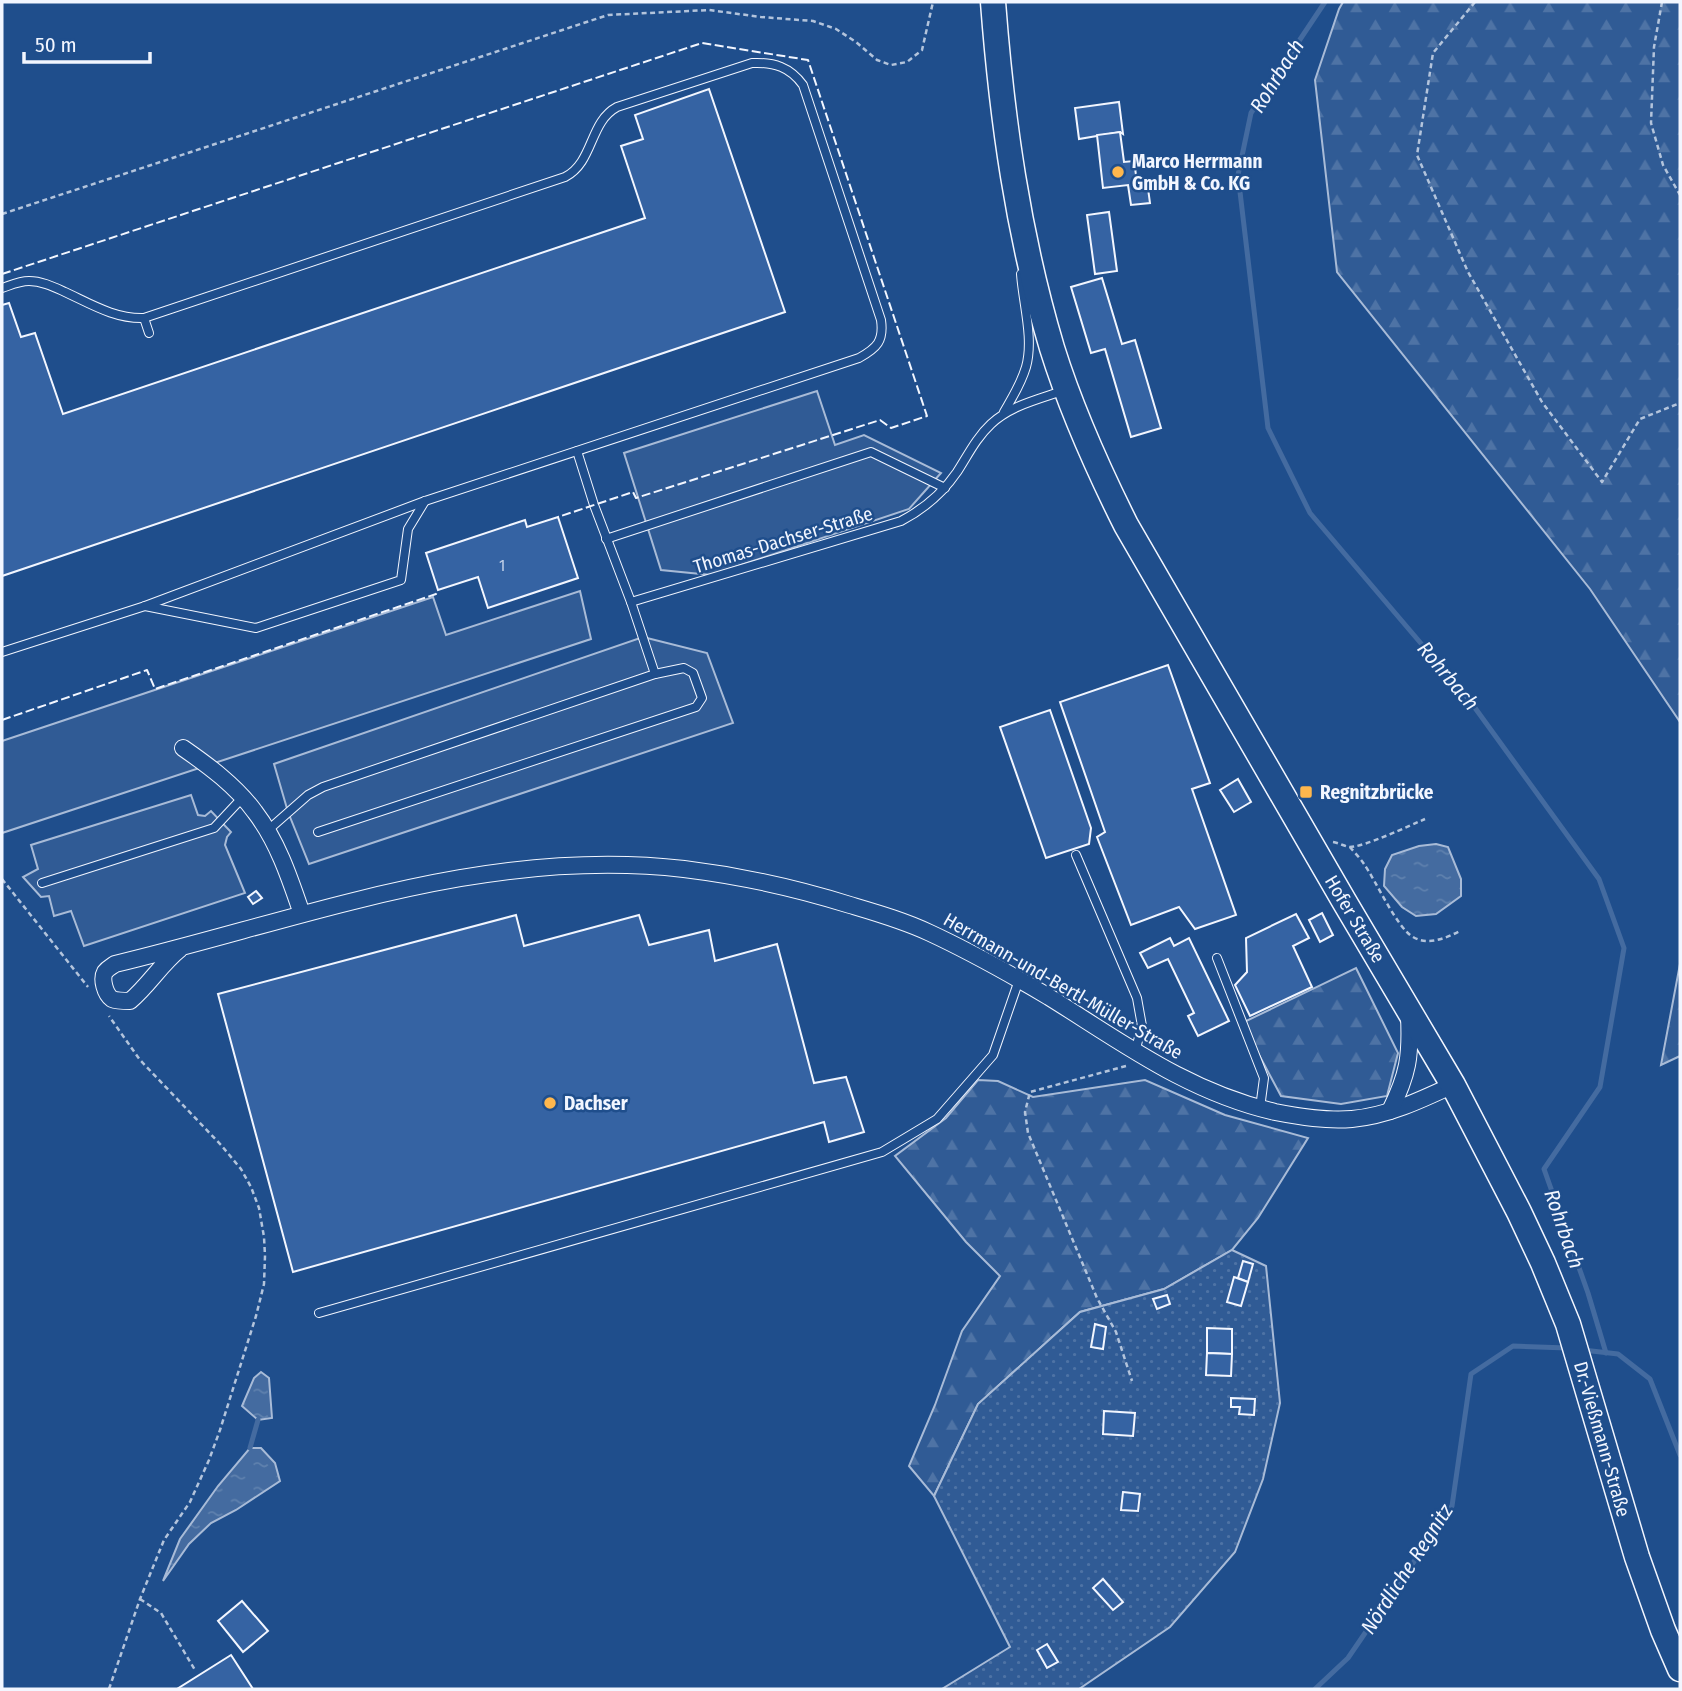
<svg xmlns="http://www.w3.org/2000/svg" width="1682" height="1691" viewBox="0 0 1682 1691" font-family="'Fira Sans Condensed',sans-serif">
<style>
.built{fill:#305b95;stroke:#a8bbd7;stroke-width:2}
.forest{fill:url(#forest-firs);stroke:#a8bbd7;stroke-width:2}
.park{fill:url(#park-dots);stroke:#a8bbd7;stroke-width:2}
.water{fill:url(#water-ripples);stroke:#a8bbd7;stroke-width:2}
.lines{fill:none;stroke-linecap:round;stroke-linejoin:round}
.stream{stroke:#446ba0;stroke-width:5}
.building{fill:#3563a3;stroke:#f2f6ff;stroke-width:2}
.lane-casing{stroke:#f2f6ff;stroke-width:10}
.street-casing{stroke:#f2f6ff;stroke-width:18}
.primary-casing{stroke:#f2f6ff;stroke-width:27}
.path{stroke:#b3c4dc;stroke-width:2.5;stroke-dasharray:5 3.5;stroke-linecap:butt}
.lane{stroke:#1f4e8c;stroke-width:8}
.street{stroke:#1f4e8c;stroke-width:16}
.primary{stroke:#1f4e8c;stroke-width:24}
.fence{stroke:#f2f6ff;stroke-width:2;stroke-dasharray:9 3.5;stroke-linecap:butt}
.poi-dot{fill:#ffb74d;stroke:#1f4e8c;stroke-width:2.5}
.labels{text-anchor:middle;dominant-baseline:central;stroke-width:5;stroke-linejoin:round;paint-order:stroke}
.number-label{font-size:16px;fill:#c3d1e8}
.poi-label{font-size:19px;font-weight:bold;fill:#f2f6ff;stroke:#1f4e8c;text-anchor:start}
.street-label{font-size:19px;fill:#f2f6ff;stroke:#1f4e8c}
.water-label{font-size:21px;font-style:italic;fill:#f2f6ff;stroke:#1f4e8c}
</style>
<defs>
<pattern id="forest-firs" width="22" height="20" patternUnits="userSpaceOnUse" patternTransform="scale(1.75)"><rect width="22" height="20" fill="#305b95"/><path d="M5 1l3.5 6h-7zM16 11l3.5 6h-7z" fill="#4e73a5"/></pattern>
<pattern id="park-dots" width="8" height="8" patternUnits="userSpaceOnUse" patternTransform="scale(1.75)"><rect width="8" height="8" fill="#305b95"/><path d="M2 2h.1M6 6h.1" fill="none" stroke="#4e73a5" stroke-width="1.8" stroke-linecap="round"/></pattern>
<pattern id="water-ripples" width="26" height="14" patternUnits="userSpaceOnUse" patternTransform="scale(1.75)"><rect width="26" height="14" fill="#446ba0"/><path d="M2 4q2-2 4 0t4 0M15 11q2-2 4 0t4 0" fill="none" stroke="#5f81ae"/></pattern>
</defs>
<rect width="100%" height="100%" fill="#1f4e8c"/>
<g class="built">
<polygon points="817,391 835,445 864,435 941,473 909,509 711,575 661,570 624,453"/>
<polygon points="580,591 591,639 2,833 2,741 433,597 446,635"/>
<polygon points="643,637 707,653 733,723 309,864 288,812 274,764"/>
<polygon points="191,795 198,815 205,816 211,811 231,832 227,837 225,845 245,893 84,946 71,911 54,916 49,896 41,897 23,877 38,869 31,845"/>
</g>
<g class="forest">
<polygon points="1343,2 1680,2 1680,722 1590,589 1337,272 1315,80 1339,9"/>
<polygon points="1680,964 1680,1056 1661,1065"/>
<polygon points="1356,968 1398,1053 1387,1096 1341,1104 1281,1096 1242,1023"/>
<polygon points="978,1080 998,1081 1033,1097 1145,1080 1225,1115 1308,1138 1258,1218 1232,1250 1164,1289 1080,1312 978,1404 934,1496 909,1466 935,1405 962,1331 1000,1276 966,1242 895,1156 946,1118"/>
</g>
<polygon class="park" points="1232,1250 1266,1266 1280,1403 1263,1479 1235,1552 1170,1627 1079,1689 942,1689 1010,1647 934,1496 978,1404 1080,1312 1164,1289"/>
<g class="water">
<polygon points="1436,844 1448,847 1461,879 1461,896 1436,914 1416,916 1402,907 1384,886 1385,869 1392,855 1419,846"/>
<polygon points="261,1372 269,1378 272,1418 258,1420 242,1406 254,1378"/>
<polygon points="250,1448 261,1448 275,1463 280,1481 236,1510 211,1523 189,1544 163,1581 180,1539 218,1486"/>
</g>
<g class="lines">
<g class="stream">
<polyline points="1325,2 1251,113 1238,175 1268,428 1310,513 1470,701 1599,879 1624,948 1600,1087 1544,1169 1588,1293 1606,1353"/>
<polyline points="1583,1350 1618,1354 1650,1379 1680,1455"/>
<polyline points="250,1448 258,1420"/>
<polyline points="1315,1689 1348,1658 1452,1506 1471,1374 1513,1346 1567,1348"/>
</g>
</g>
<g class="building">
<polygon points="709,89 785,312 2,576 2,305 9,303 21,337 35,333 63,414 645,218 621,146 643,139 635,115"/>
<polygon points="1119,102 1123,134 1120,132 1079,139 1075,108"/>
<polygon points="1120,132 1124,162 1134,161 1137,182 1147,181 1150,203 1131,205 1128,185 1103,188 1097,135"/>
<polygon points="1109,212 1117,271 1095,274 1087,215"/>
<polygon points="1102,278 1122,344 1135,340 1161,428 1131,437 1105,349 1091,353 1071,287"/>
<polygon points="558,517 578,578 488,608 478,577 438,590 426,553 525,520 527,527"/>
<polygon points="1168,665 1210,783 1192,789 1236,915 1195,929 1179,907 1131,925 1097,837 1105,832 1060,702"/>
<polygon points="1050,710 1091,828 1089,844 1046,858 1000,727"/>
<polygon points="1238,779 1251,802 1234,812 1220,790"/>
<polygon points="256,891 262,898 253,904 248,897"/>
<polygon points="1322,913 1333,935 1320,942 1309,920"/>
<polygon points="1296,914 1309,938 1293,946 1312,987 1250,1016 1235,985 1247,972 1246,938"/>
<polygon points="516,915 524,946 639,915 649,945 709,930 715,961 777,944 814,1083 846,1077 864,1132 829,1142 824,1122 293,1272 218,994"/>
<polygon points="1170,938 1174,946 1189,938 1229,1021 1198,1036 1188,1016 1194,1013 1168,959 1148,968 1140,953"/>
<polygon points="1243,1261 1253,1264 1248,1282 1238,1278"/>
<polygon points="1234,1277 1248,1282 1241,1306 1227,1302"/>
<polygon points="1167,1295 1170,1304 1157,1309 1153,1299"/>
<polygon points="1095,1324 1106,1327 1103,1349 1091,1347"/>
<polygon points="1207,1328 1232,1329 1232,1354 1207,1353"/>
<polygon points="1207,1353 1232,1354 1231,1376 1206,1375"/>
<polygon points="1231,1398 1255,1399 1254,1415 1239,1414 1240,1407 1231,1407"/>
<polygon points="1104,1411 1135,1413 1133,1436 1103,1434"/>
<polygon points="1123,1492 1140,1494 1138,1511 1121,1510"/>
<polygon points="1103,1579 1123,1602 1113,1610 1093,1588"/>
<polygon points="242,1601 268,1631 243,1652 218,1621"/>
<polygon points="1047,1644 1058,1662 1047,1668 1037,1650"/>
<polygon points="231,1655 253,1689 177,1689"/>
</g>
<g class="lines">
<defs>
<g id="lane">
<path d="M 2,288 C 11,285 19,281 29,281 C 42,281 54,287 65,292 C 91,304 115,319 144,318 L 565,177 C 594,162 589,122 617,107 L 752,63 C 774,62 790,67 803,85 L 881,320 C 884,341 877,348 859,358 L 425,501 L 145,606 L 2,652"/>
<polyline points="144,318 149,333"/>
<path d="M 1004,412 C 1012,398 1021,384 1026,367 C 1034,339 1023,303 1021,274"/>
<path d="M 577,451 L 594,505 L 631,602 L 901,521 C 924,509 942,494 957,472 C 968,455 976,438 991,424 C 1011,405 1040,399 1065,390"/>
<polyline points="606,539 871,452 945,488"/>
<polyline points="145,606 256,628 401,580 408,529 425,501"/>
<polyline points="267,831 308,795 323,787 655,674 631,602"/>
<polyline points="318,832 696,707 702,698 693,673 684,668 655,674"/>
<polyline points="1076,855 1137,998 1142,1026 1135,1052"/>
<polyline points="42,883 214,828 243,797"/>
<polyline points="1217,958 1264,1078 1260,1108"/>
<polyline points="319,1313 882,1152 937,1119 993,1055 1019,980"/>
</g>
<g id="street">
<path d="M 183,748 C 209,766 236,786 255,812 C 278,842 290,879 302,914"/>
<path d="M 180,949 C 161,964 149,985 130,1001 C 125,1001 117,1001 112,999 C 105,994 101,979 105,972 C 108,968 111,967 115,964 C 303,919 486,846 684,869 C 741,876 796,888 850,905 C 877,913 905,921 930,933 C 971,952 1010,974 1049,997 C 1123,1043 1188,1092 1275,1112 C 1301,1117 1326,1121 1352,1119 C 1387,1116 1421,1100 1453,1085"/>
<path d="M 1390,1111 C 1408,1074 1411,1057 1409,1016"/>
</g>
<path id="primary" d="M 993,2 C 1002,120 1018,234 1052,348 C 1071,409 1097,467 1126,525 L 1344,901 L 1453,1085 L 1519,1212 L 1543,1263 L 1568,1324 L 1637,1557 L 1663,1630 L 1680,1669"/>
</defs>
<use href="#lane" class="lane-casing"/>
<use href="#street" class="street-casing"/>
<use href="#primary" class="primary-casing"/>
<g class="path">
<polyline points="1475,2 1433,53 1417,155 1468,272 1542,402 1602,482 1640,419 1680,403"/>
<polyline points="1662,2 1654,47 1651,123 1663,165 1680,195"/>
<polyline points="2,214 608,15 709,10 761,17 813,21 836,29 856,42 877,60 891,65 907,62 922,50 933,2"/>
<path d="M 1333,842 C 1339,843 1344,846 1349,847 C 1362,848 1411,825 1425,819"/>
<path d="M 1350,847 C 1354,852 1360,858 1364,864 C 1376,881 1397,928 1413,937 C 1428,946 1446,938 1460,931"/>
<polyline points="2,879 88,987"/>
<polyline points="1126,1066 1030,1092 1025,1112 1028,1133 1097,1298 1116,1332 1132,1381"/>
<polyline points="140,1599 161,1613 195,1670"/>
<polyline points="109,1689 140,1599 164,1540 190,1502 209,1460 220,1430 256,1316 264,1284 265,1256 264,1237 259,1208 251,1187 241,1169 221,1145 140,1060 109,1016"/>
</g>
<use href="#lane" class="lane"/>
<use href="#street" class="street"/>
<use href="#primary" class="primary"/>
<g class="fence">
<polyline points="2,274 702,43 808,60 927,416 891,428 880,420 636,498 633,492 558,517"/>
<polyline points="2,720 147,670 155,689 436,594 438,590"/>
</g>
</g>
<g class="poi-dot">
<circle cx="1118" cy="172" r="7"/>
<rect x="1299" y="785" width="14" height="14" rx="3.5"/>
<circle cx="550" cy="1103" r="7"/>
</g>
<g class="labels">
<g class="number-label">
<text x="502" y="565">1</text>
</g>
<g class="poi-label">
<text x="1132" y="161">Marco Herrmann<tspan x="1132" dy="22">GmbH &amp; Co. KG</tspan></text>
<text x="1320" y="792">Regnitzbrücke</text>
<text x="564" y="1103">Dachser</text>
</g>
<g class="street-label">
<text transform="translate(783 540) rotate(-17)">Thomas-Dachser-Straße</text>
<text transform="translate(1355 919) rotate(59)">Hofer Straße</text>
<text transform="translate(1063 986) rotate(30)">Herrmann-und-Bertl-Müller-Straße</text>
<text transform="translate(1602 1439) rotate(74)">Dr.-Vießmann-Straße</text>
</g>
<g class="water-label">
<text transform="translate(1277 76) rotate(-58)">Rohrbach</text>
<text transform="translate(1448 676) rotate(50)">Rohrbach</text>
<text transform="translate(1564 1229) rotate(71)">Rohrbach</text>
<text transform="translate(1407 1569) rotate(-57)">Nördliche Regnitz</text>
</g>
</g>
<rect width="1682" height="1691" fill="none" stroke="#f2f6ff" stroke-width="7"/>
<path d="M24 52v10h126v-10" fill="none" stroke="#f2f6ff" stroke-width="3.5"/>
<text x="35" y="52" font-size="21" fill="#f2f6ff" stroke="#1f4e8c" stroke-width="5" paint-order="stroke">50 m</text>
</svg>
